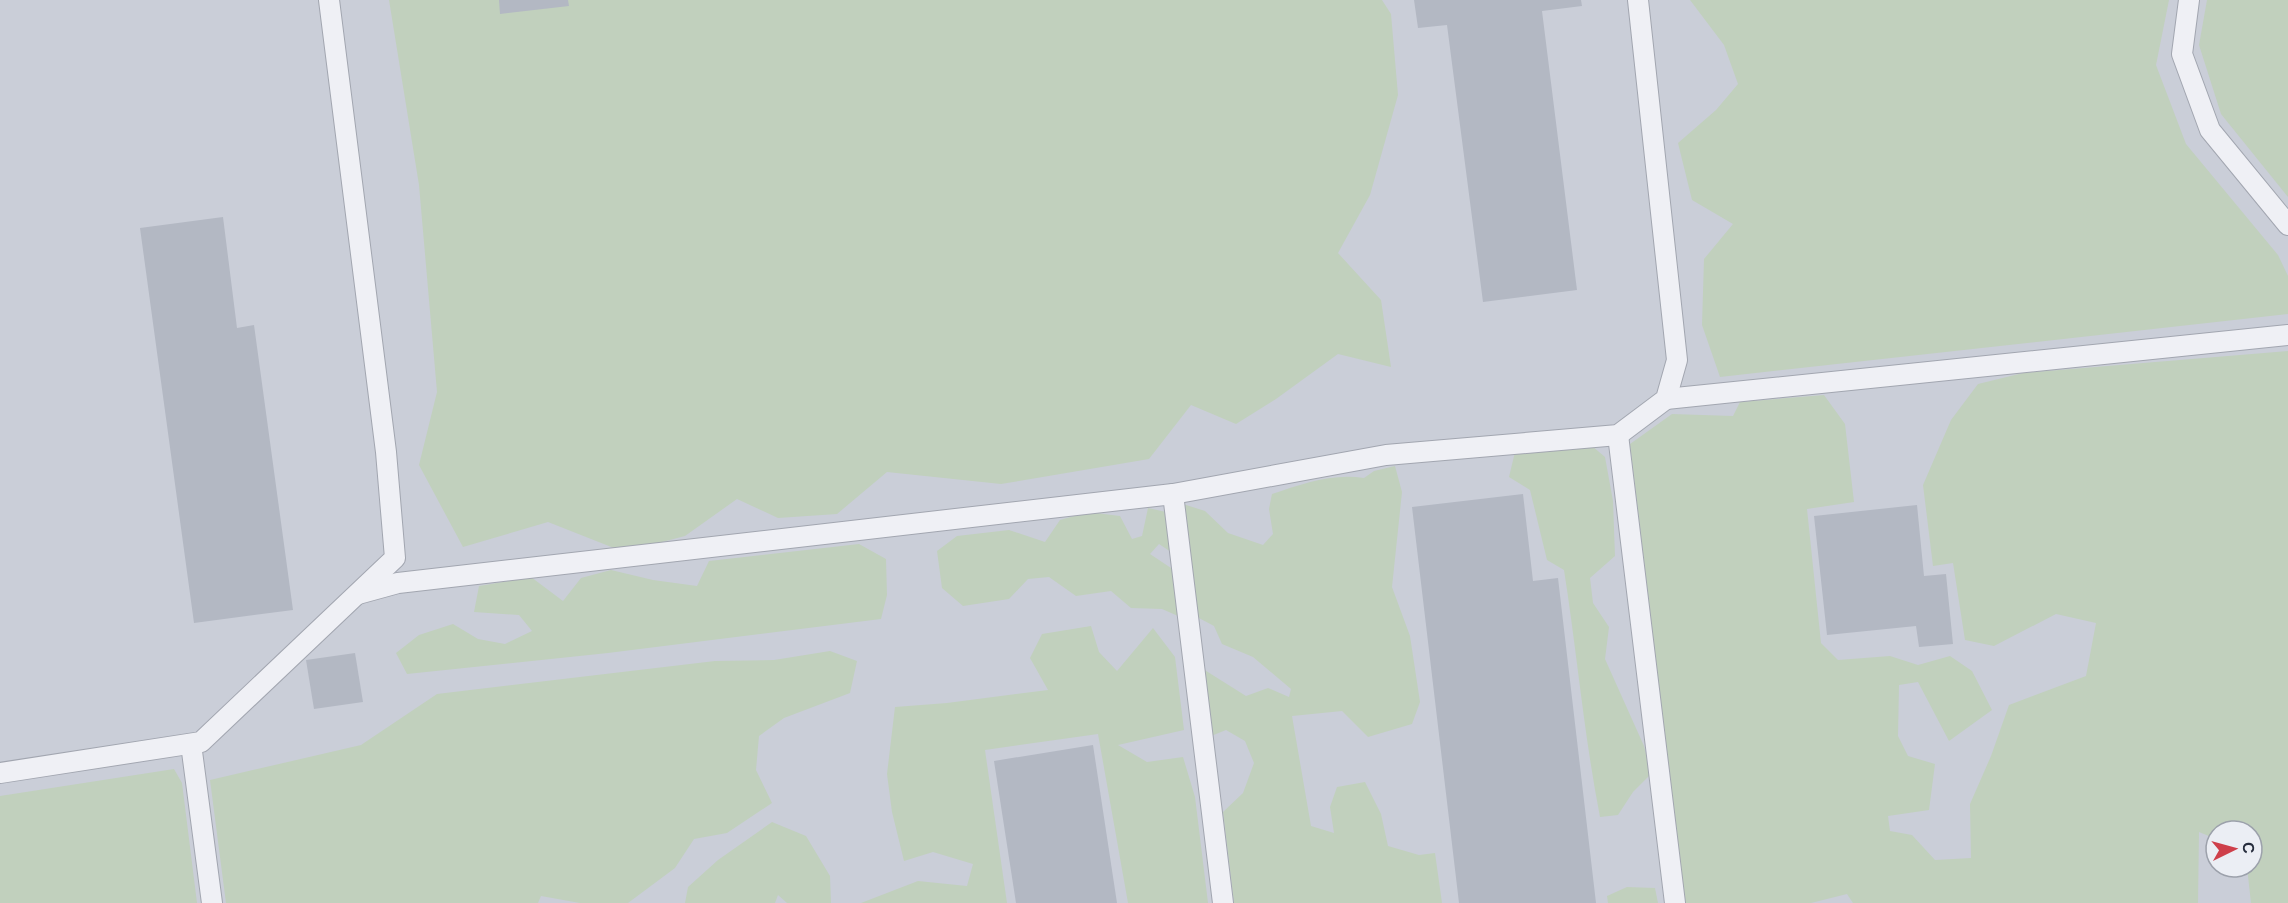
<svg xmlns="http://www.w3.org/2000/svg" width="2288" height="903" viewBox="0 0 2288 903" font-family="'DM Sans',sans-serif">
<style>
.built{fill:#caced8;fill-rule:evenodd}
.green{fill:#c1d0bd}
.building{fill:#b3b8c3}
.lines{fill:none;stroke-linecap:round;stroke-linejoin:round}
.lane-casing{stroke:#a2a6b0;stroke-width:22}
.lane{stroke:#eff0f5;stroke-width:20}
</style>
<rect width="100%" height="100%" fill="#dcdfe6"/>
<path class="built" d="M 0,0 L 2288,0 L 2288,903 L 0,903 ZM 2216,831 L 2252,831 L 2252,867 L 2216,867 Z"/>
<g class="green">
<polygon points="389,0 1382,0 1391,14 1398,95 1370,195 1338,253 1381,300 1391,367 1338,354 1276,399 1236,424 1191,405 1149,459 1001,484 887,472 837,514 778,518 737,499 685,536 624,552 548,522 463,547 419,465 437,392 419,185"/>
<polygon points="1690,0 2169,0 2156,65 2186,144 2278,255 2288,276 2288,314 1720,377 1702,325 1704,259 1733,224 1692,200 1678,143 1716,110 1738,84 1724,45"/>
<polygon points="2207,0 2288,0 2288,197 2221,114 2199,45"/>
<polygon points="2288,351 2288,903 2251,903 2247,867 2252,867 2252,831 2216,831 2216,839 2199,832 2198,903 1853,903 1847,894 1811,903 1685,903 1630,444 1672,414 1733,416 1740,402 1824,395 1845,424 1854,502 1807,509 1821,643 1838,660 1890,656 1918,665 1950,656 1972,671 1992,710 1949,741 1918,682 1899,685 1898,736 1908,756 1935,764 1929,810 1888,816 1890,831 1912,835 1935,860 1971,858 1970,804 1991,756 2009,705 2086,676 2096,623 2056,614 1994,646 1965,640 1953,563 1933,566 1923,485 1951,420 1978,384 2023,373"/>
<path d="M 1592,446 L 1605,457 L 1613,501 L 1615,556 L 1590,578 L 1593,603 L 1609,627 L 1605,659 L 1644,746 L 1651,774 L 1633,792 L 1618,815 L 1600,817 C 1584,735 1577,652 1564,570 L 1547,560 L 1530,490 L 1509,477 L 1515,452 Z"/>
<path d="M 1395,466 L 1402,492 L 1392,587 L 1410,636 L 1420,702 L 1412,724 L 1368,737 L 1342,711 L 1292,716 L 1311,826 L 1334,833 L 1330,807 L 1337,787 L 1365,782 L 1381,814 L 1388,846 L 1419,855 L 1435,853 L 1442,903 L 1234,903 L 1223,812 L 1243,793 L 1254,763 L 1245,741 L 1226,730 L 1211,736 L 1203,669 L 1246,696 L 1268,688 L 1289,697 L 1291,689 L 1253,657 L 1222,644 L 1214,626 L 1197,617 L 1183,504 L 1205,511 L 1228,533 L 1263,545 L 1273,534 L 1269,509 L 1272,494 C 1302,484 1332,473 1364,478 L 1374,471 Z"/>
<polygon points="1148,508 1166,512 1171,552 1159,544 1150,554 1174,570 1178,616 1162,609 1131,608 1111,591 1076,596 1049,577 1028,579 1009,599 963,606 942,588 937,551 957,536 1009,530 1045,542 1060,520 1088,512 1120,516 1132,539 1142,536"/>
<polygon points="859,544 886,559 887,595 881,619 608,653 407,674 396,653 419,635 453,624 478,639 505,644 532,631 519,615 474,612 479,586 531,577 563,601 581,578 611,570 653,580 697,586 709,561"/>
<polygon points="1091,626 1099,652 1117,671 1153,628 1175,657 1184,730 1118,745 1147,762 1183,757 1195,797 1208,903 1128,903 1098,734 985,750 1007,903 861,903 918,881 967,886 973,864 933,852 904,861 892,812 887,774 895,707 947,703 1048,690 1030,658 1042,634"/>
<polygon points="830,651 857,661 850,693 784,718 759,736 756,770 772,803 727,833 694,839 675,868 628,903 580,903 541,896 538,903 226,903 210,780 361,745 437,694 715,661 774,660"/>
<polygon points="174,769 182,783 197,903 0,903 0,796"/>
<polygon points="772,822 806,836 830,876 831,903 787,903 778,895 775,903 685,903 688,887 718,860"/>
<polygon points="1627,887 1655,888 1658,903 1608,903 1607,896"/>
</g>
<g class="building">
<polygon points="499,0 568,0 569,6 500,14"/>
<polygon points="1414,0 1581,0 1582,6 1542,11 1577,290 1483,302 1447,25 1418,28"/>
<polygon points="223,217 237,328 254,325 293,610 194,623 140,228"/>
<polygon points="1523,494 1533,581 1558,578 1596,903 1459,903 1412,507"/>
<polygon points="1917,505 1924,576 1946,574 1953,644 1919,647 1916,626 1827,635 1814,516"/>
<polygon points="355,653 363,702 314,709 306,660"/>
<polygon points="1093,745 1117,903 1016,903 994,761"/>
</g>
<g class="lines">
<defs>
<g id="lane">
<polyline points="2189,0 2182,54 2210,130 2288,225"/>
<polyline points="1666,399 2288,335"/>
<polyline points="1618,435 1675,903"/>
<polyline points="1173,494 1386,455 1618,435 1666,399 1677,360 1638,0"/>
<polyline points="358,594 398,583 1173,494 1223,903"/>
<polyline points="191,744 212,903"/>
<polyline points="0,773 201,742 395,558 386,452 329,0"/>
</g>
</defs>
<use href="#lane" class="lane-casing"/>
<use href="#lane" class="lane"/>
</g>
<g transform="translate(2234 849) rotate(85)"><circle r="28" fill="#ebeef4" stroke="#9ca1ab" stroke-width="1.5"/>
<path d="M0-4.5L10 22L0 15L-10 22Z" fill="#ce3f4a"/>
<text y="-9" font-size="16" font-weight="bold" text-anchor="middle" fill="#262d3d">С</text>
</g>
</svg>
